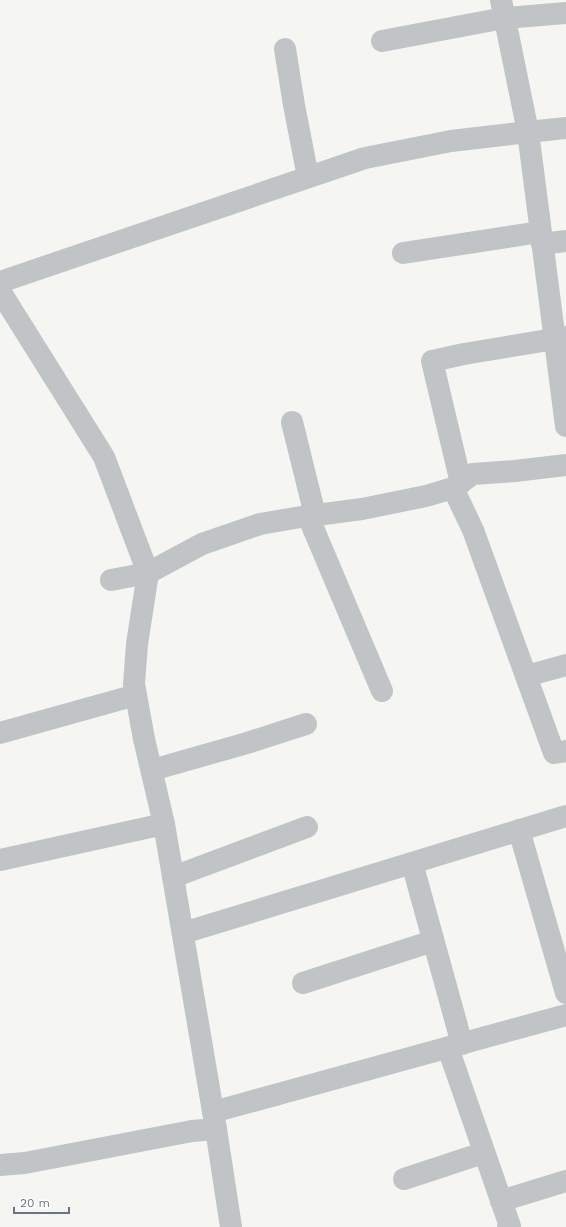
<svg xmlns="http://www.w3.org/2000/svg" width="566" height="1227" viewBox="0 0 566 1227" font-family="'Work Sans',sans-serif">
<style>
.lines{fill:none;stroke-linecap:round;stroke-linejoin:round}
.minor{stroke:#c0c4c7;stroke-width:22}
</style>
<rect width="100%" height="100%" fill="#f5f5f2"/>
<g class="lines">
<g class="minor">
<polyline points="382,41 504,18 566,13"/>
<polyline points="285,49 294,105 308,177"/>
<polyline points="566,128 528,132 566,426"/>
<polyline points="542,244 566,241"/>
<polyline points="403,253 540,232"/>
<polyline points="0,282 365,158 451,141 528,132 501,0"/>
<polyline points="0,291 104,457 148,573 137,644 134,684 144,739 164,824 216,1129 231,1227"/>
<polyline points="292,422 315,515"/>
<polyline points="461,483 432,361 464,354 566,337"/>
<polyline points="453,488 473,530 526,676 566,665"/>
<polyline points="308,516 382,691"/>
<polyline points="111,580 148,573 202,544 260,524 301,517 362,509 426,496 453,488 473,474 515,471 566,465"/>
<polyline points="526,676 554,753 566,751"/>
<polyline points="0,733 136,695"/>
<polyline points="152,770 247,743 306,724"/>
<polyline points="519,830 566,993"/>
<polyline points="0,860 164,824"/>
<polyline points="412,863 462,1044"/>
<polyline points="173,877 307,827"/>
<polyline points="183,933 566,816"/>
<polyline points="303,983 433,941"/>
<polyline points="448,1048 510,1226 508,1227"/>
<polyline points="213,1112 566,1015"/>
<polyline points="0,1165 25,1163 192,1131 216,1129"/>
<polyline points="404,1179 483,1153"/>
<polyline points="501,1201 566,1181"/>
</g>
</g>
<path d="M14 1207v6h55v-6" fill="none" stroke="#667581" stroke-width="2"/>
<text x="20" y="1207" font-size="12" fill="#667581" stroke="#ffffff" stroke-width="3" paint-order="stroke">20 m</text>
</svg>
